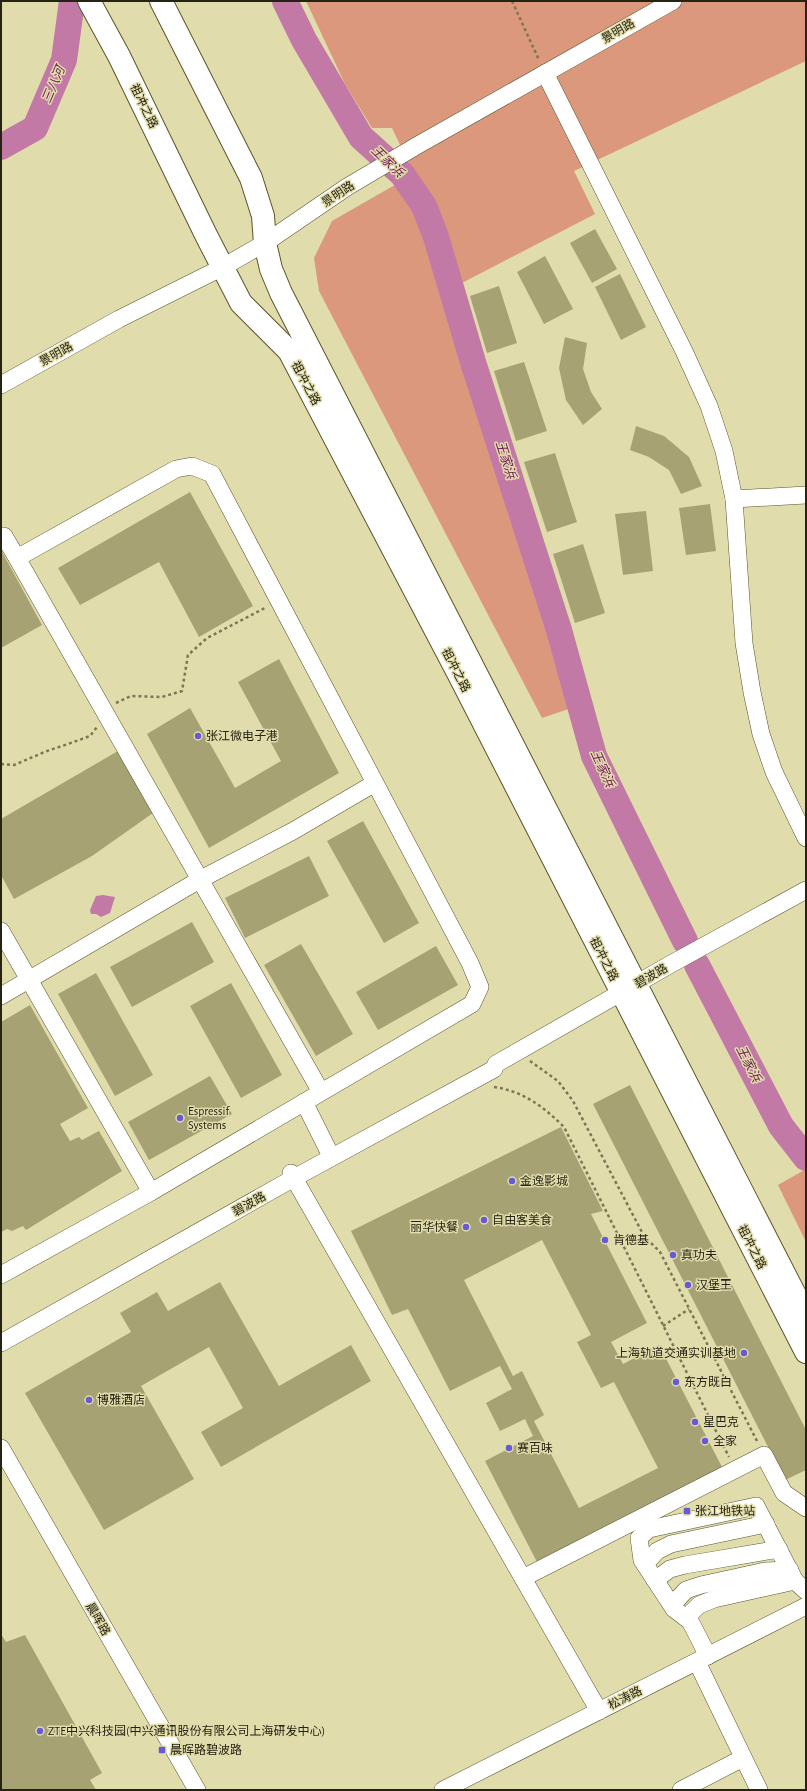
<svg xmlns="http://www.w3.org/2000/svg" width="807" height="1791" viewBox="0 0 807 1791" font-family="'Alegreya Sans','Noto Sans SC',sans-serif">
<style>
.green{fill:#db987c}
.water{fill:#c379a6}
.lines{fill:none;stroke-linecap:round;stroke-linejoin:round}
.river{stroke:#c379a6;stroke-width:26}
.building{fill:#a6a274;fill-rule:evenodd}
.minor-casing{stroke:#5a5529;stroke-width:18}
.major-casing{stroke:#5a5529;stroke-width:24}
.path{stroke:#7a7757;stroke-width:2.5;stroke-dasharray:3 3;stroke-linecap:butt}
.minor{stroke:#fff;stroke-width:17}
.major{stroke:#fff;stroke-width:22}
.poi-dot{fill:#675ad4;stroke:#e1dcac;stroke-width:1.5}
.labels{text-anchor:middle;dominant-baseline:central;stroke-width:3;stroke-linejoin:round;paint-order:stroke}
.street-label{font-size:12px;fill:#252311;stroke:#e1dcac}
.poi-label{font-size:12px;fill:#252311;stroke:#e1dcac;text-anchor:start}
.water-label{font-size:13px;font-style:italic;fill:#711956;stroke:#e1dcac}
</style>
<rect width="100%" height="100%" fill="#e1dcac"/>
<g class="green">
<polygon points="306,1 806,1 806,61 574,171 595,214 460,284 589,702 542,718 319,291 314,258 332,221 414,174 392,128 372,128 345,84"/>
<polygon points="806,1169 806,1242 778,1185"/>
</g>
<polygon class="water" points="103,895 115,897 110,913 101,917 96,914 91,914 90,910 96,896"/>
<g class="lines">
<g class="river">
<polyline points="285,1 304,40 361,137 402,174 424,206 436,237 473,362 559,630 594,756 685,941"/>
<polyline points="1,147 35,128 64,60 72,1"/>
<polyline points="697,965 781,1126 806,1158"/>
</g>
</g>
<g class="building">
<polygon points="595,229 617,269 592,283 570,243"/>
<polygon points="545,256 573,309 544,324 517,272"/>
<polygon points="620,274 646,327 621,340 595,287"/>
<polygon points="499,286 517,343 487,353 470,296"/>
<polygon points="565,337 587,343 583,369 591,392 602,409 583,425 566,400 559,368"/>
<polygon points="524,362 547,431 516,441 494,371"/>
<polygon points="636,426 664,436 689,457 702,486 681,494 669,470 649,457 630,450"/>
<polygon points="555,453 577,522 547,532 524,462"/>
<polygon points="190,492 253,606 199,637 159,562 80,605 58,568"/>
<polygon points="710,504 716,551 686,555 679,508"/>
<polygon points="646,511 653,571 623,575 615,514"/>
<polygon points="583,544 605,613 575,623 553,554"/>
<polygon points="1,550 42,625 1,648"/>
<polygon points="279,659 339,773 209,848 147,734 190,708 235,788 281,761 238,682"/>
<polygon points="118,751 153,813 92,856 14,899 1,875 1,819"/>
<polygon points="363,821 419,923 384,943 327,841"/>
<polygon points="309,856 329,896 245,938 225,898"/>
<polygon points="192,922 214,962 132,1007 110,967"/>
<polygon points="301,944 353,1034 316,1056 264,965"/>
<polygon points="436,946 458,985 378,1030 356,992"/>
<polygon points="96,973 153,1075 115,1096 58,994"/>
<polygon points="231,983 282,1075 241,1098 190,1006"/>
<polygon points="30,1005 88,1108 60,1124 70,1141 79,1137 82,1140 99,1131 122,1171 26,1230 23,1226 12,1231 7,1229 1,1232 1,1022"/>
<polygon points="210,1076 232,1114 149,1160 128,1122"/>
<polygon points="630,1085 806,1430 806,1470 785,1480 593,1104"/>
<path d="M 561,1127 L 603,1211 L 591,1214 L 647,1323 L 611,1342 L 623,1364 L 659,1345 L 723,1469 L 538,1564 L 485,1461 L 533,1436 L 525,1419 L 500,1431 L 486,1403 L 512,1389 L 500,1366 L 450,1391 L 408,1309 L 392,1315 L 351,1231 ZM 542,1240 L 591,1335 L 577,1342 L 601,1388 L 614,1382 L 658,1468 L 579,1508 L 534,1421 L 544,1415 L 522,1371 L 513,1376 L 464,1280 Z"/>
<polygon points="220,1282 279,1386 351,1345 371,1381 221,1467 201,1432 243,1408 209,1347 141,1386 194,1479 104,1530 25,1393 131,1332 120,1313 157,1292 168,1311"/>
<polygon points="1,1634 6,1642 25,1635 102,1773 90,1780 96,1790 1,1790"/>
</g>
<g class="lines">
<defs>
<g id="minor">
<polyline points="545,73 684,351 709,406 724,451 734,499 744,643 752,692 761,734 774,772 806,838"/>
<polyline points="1,385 119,319 223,267 265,243 347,187 418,145 673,1"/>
<polyline points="734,499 806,495"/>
<polyline points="1,538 4,536 17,558"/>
<polyline points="1,931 151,1192"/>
<polyline points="1,996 201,879 293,831 375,783"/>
<polyline points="304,1102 329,1152"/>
<polyline points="291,1173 599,1711"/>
<polyline points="1,1275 151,1192 472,1004 480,987 470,963 212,474 192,466 176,469 17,558 321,1092"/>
<polyline points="1,1343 294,1178 494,1069 496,1064 671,964 806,890"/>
<polyline points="1,1448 197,1790"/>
<polyline points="645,1564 657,1551 671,1544 766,1524"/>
<polyline points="523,1578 764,1455 784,1493 806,1508"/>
<polyline points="655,1580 670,1569 685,1565 779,1549"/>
<polyline points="672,1605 686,1590 701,1585 765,1571 790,1570"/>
<polyline points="686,1618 699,1605 714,1599 795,1581"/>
<polyline points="708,1656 690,1621 674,1609 642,1560 639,1538 649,1529 756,1506 795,1581 806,1591"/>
<polyline points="697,1662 759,1790"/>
<polyline points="443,1790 806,1606"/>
<polyline points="681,1790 743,1758"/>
</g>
<g id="major">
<polyline points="89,1 119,56 206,235 241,303 289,351 459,675 806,1352"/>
<polyline points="161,1 251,178 263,216 265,243 271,269 281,293 806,1316"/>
</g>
</defs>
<use href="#minor" class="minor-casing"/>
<use href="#major" class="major-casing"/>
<g class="path">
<polyline points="512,1 539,60"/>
<polyline points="116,703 131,696 162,697 182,691 188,655 207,638 265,608"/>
<polyline points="1,764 14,765 47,751 68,744 90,736 97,727"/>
<polyline points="530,1061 558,1081 573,1101 644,1236 660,1252 757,1441"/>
<path d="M 494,1087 C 523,1091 544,1107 564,1127 L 729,1457"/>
<polyline points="663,1326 689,1309"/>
</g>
<use href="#minor" class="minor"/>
<use href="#major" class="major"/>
</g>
<g class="poi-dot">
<circle cx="198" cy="736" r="4"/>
<circle cx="180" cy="1118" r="4"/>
<circle cx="512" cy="1181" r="4"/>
<circle cx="484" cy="1220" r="4"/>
<circle cx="466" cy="1227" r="4"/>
<circle cx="605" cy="1240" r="4"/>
<circle cx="673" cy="1255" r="4"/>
<circle cx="688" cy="1285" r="4"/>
<circle cx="744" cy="1353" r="4"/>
<circle cx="676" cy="1382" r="4"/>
<circle cx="89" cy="1400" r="4"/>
<circle cx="695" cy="1422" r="4"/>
<circle cx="705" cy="1441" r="4"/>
<circle cx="509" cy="1448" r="4"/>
<rect x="683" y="1507" width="8" height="8" rx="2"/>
<circle cx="40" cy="1731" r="4"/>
<rect x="158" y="1746" width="8" height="8" rx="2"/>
</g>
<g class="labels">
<g class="street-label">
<text transform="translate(618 31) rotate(-30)">景明路</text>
<text transform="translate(144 106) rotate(64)">祖冲之路</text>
<text transform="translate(338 194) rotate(-33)">景明路</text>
<text transform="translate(56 354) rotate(-29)">景明路</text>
<text transform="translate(306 383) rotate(62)">祖冲之路</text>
<text transform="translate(456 670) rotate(63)">祖冲之路</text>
<text transform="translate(604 959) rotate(63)">祖冲之路</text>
<text transform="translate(651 976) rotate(-30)">碧波路</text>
<text transform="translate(249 1204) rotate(-29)">碧波路</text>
<text transform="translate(752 1247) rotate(63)">祖冲之路</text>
<text transform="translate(98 1619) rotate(60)">晨晖路</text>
<text transform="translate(625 1698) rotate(-27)">松涛路</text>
</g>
<g class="poi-label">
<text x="206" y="736">张江微电子港</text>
<text x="188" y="1111">Espressif<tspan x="188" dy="14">Systems</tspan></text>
<text x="520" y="1181">金逸影城</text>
<text x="492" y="1220">自由客美食</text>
<text x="458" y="1227" text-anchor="end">丽华快餐</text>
<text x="613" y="1240">肯德基</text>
<text x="681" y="1255">真功夫</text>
<text x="696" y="1285">汉堡王</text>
<text x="736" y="1353" text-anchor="end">上海轨道交通实训基地</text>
<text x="684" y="1382">东方既白</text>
<text x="97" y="1400">博雅酒店</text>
<text x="703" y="1422">星巴克</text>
<text x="713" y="1441">全家</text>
<text x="517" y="1448">赛百味</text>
<text x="695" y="1511">张江地铁站</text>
<text x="48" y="1731">ZTE中兴科技园(中兴通讯股份有限公司上海研发中心)</text>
<text x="170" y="1750">晨晖路碧波路</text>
</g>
<g class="water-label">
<text transform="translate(54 85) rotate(-67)">三八河</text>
<text transform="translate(387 162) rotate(44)">王家浜</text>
<text transform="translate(505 460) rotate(72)">王家浜</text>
<text transform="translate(602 769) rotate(66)">王家浜</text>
<text transform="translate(748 1064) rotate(63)">王家浜</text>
</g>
</g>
<rect width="807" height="1791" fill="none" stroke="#252311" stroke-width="4"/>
</svg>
